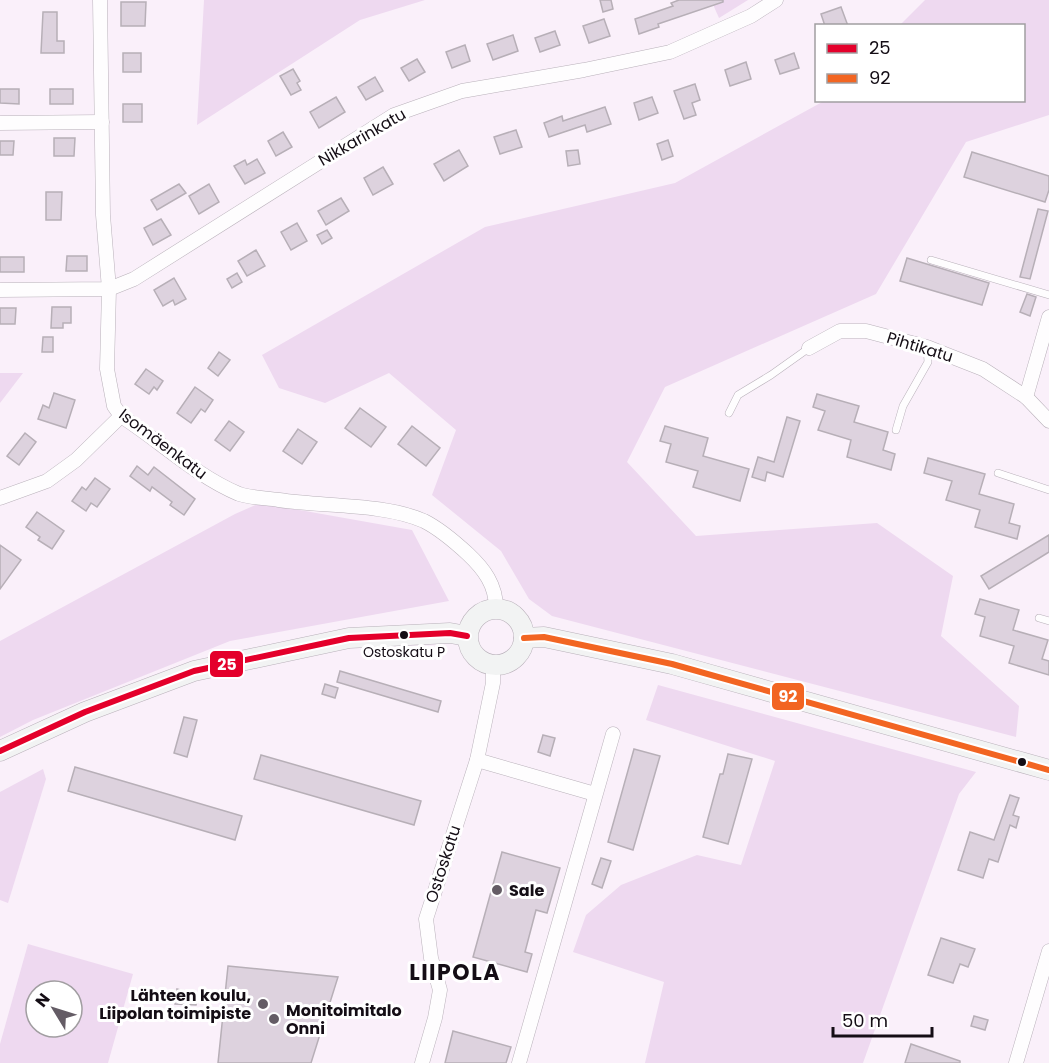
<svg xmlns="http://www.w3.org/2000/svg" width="1049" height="1063" viewBox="0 0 1049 1063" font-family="Poppins,sans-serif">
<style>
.green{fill:#eed9f0;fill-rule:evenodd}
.building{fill:#ddd2de;stroke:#b7afb7;stroke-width:1.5}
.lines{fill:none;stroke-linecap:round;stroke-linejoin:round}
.lane-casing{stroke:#b9b1ba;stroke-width:8}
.street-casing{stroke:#b9b1ba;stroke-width:15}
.secondary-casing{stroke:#b9b1ba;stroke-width:21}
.lane{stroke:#fefdfe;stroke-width:7}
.street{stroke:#fefdfe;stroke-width:14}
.secondary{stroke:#f2f3f3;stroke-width:20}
.bus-1-casing{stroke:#fff;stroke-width:10}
.bus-2-casing{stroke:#fff;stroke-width:10}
.bus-1{stroke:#e4002b;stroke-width:6}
.bus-2{stroke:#f26522;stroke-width:6}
.bus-dot{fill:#140d15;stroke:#fff;stroke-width:2}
.poi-dot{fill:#645c65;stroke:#fff;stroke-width:2}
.labels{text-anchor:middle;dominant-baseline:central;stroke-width:6;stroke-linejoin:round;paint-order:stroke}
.bus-label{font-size:14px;fill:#140d15;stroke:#fff}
.street-label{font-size:16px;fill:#140d15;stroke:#fff}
.poi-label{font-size:16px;font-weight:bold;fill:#140d15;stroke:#fff;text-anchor:start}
.district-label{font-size:22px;font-weight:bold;letter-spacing:1.5px;fill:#140d15;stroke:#fff}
.line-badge{stroke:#fff;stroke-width:2}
.badge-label{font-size:16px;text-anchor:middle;font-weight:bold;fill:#fff}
</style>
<rect width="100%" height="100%" fill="#faf0fa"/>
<g class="green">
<polygon points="204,0 425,0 360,20 197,125"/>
<polygon points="711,0 748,0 719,18"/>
<polygon points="925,0 1049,0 1049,115 966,142 876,294 665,387 627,462 696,536 877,523 953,576 941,636 1019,706 1016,737 552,616 529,599 501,551 432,495 456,430 389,373 325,403 279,388 262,355 485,227 675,183 824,101 1024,100 1024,26 900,25"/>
<polygon points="0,373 23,373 0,403"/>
<polygon points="260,503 412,530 449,601 230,641 33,720 0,737 0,641 235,514"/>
<polygon points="658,685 976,772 959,794 863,1063 645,1063 664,982 573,952 586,915 621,885 697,855 741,865 775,761 646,720"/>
<polygon points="43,769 46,779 8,903 0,900 0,792"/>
<path d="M 28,944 L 133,974 L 108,1063 L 0,1063 L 0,1044 ZM 36,991 L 72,991 L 72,1027 L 36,1027 Z"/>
</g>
<g class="building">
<polygon points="600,0 611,0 613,9 603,12"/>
<polygon points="679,0 723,0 723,2 658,24 659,27 639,34 635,19 673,6 671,3"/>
<polygon points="121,2 146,2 145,26 121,26"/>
<polygon points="841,7 848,26 825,26 821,14"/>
<polygon points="43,12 57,12 57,41 64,41 64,53 41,53"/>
<polygon points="604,19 610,36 589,43 583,26"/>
<polygon points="555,31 560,45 540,52 535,38"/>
<polygon points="513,35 518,51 493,60 487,44"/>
<polygon points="465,45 470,61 452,68 446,52"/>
<rect x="123" y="53" width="18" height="19"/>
<polygon points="794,53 799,68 780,74 775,60"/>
<polygon points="417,59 425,72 409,81 401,68"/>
<polygon points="746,62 751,79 730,86 725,70"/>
<polygon points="293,69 300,81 297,83 301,90 291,95 280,76"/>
<polygon points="375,77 383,91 366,100 358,87"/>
<polygon points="695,84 700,100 692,103 696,115 684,119 674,91"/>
<polygon points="0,89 19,89 19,104 0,103"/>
<rect x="50" y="89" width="23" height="15"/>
<polygon points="336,97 345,112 319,128 310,112"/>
<polygon points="652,97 658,113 639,120 634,103"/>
<rect x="123" y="104" width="19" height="18"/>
<polygon points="605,107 611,124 587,132 585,125 549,137 544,123 562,116 563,121"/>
<polygon points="516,130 522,147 500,154 494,137"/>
<polygon points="283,132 292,147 276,156 268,141"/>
<polygon points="54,138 75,138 74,156 54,156"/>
<polygon points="668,140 673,156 662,160 657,144"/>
<polygon points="0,141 14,141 13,155 0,155"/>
<polygon points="459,150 468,166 444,181 434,164"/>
<polygon points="578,150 580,164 568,166 566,151"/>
<polygon points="972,152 1049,176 1049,190 1045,202 964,177"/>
<polygon points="257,159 265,173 245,184 234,166 245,160 247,165"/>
<polygon points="383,167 393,184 373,195 364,178"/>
<polygon points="179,184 186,193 157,210 151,200"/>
<polygon points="209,184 219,202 199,214 189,196"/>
<polygon points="46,192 62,192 61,220 46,220"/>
<polygon points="341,198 349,211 326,225 318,211"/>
<polygon points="1038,209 1048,211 1030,279 1020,277"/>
<polygon points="161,219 171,235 153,245 144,228"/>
<polygon points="297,223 307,241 291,250 281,232"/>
<polygon points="327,230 332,238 322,244 317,235"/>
<polygon points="256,250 265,266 247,276 238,261"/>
<polygon points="67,256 87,256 87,271 66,271"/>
<rect x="0" y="257" width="24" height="15"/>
<polygon points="907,258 989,283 982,305 900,281"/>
<polygon points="237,273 242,282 232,288 227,279"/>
<polygon points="174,278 186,299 175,305 173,300 163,306 154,290"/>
<polygon points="1027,294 1036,297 1030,316 1020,312"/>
<polygon points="52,307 71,307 71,323 63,323 63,328 51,328"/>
<polygon points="0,308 16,308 15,324 0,324"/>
<polygon points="43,337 53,337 53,352 42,352"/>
<polygon points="219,352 230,360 218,376 208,368"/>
<polygon points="146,369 163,381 157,390 154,387 149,394 135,384"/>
<polygon points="195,387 213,400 205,412 201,409 191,423 177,413"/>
<polygon points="54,393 75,400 66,428 38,419 43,405 49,408"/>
<polygon points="817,394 859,406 854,422 888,432 883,450 895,454 891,470 847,457 851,440 818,430 825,411 813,407"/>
<polygon points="360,408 386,427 371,447 345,428"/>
<polygon points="787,417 800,421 783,477 767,472 765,481 752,477 758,457 774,462"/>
<polygon points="229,421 244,432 230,451 215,440"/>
<polygon points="412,426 440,448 426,466 398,444"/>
<polygon points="665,426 708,438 703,456 749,469 740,501 693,487 698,471 666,462 671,444 660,441"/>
<polygon points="298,429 317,442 302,464 283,451"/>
<polygon points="25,433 36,442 19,465 7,456"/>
<polygon points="928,458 985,474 979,494 1014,504 1009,523 1020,526 1017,539 975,527 980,510 946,500 952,481 924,473"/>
<polygon points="137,466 148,475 154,467 195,499 184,515 170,505 172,502 152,487 150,491 130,476"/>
<polygon points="95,478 110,489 97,507 91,503 86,511 72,501 82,487 86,490"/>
<polygon points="37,512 64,531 52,549 38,540 40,537 26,527"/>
<polygon points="1049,535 1049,552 989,589 981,576"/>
<polygon points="0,545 21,560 0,589"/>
<polygon points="980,599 1019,610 1013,630 1048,640 1042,659 1049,661 1049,675 1009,663 1014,646 980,636 985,617 975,614"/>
<polygon points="340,671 441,701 438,712 337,682"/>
<polygon points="325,684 338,688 335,698 322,694"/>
<polygon points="184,717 197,720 187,757 174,753"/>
<polygon points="543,735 555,738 550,756 538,752"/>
<polygon points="634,749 660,756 633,850 608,842"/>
<polygon points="728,754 752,759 728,844 703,837 720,774 723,774"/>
<polygon points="261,755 421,801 414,825 254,779"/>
<polygon points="75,767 242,816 235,840 68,791"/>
<polygon points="1010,795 1019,798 1013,815 1019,817 1016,828 1010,825 998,862 989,859 983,878 958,870 970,832 994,840"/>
<polygon points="502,852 560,868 547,913 536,910 525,952 532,954 527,972 473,957"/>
<polygon points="601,858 611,861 602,888 592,884"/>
<polygon points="941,938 975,949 968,967 960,964 953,983 928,975"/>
<polygon points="228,966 338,977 311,1063 218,1063"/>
<polygon points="177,989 198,995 196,1005 175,1004"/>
<polygon points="974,1016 988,1020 985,1030 971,1026"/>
<polygon points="453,1031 511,1047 506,1063 445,1063"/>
<polygon points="911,1044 960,1061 960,1063 905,1063"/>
</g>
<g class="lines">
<defs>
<g id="lane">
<polyline points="931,260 1049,295"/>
<polyline points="729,413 738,395 771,375 809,348"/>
<polyline points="896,430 903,406 928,362 927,347"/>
<polyline points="998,473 1049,490"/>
<polyline points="1039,618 1049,621"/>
</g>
<g id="street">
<path d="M 100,0 L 103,215 L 109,289 L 107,369 L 114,406 L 121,416 C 160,441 196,476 239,494 C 251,498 267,498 279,500 C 323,507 383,503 424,521 C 440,529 455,542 468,554 C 484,569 496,585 496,608"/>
<polyline points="0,123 102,122"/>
<polyline points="0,290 109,289 134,279 394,115 462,91 584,70 670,52 751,16 776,0"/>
<polyline points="809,348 840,331 866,331 927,347 983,369 1026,397 1049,421"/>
<polyline points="1026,397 1049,317"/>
<polyline points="0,498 47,481 76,460 121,416"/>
<polyline points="477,760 595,794"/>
<polyline points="422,1063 435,1018 440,990 431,958 426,919 477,760 493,683 493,665"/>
<polyline points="519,1063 613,734"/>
<polyline points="1016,1063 1049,951"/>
</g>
<g id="secondary">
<circle cx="496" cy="637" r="28"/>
<polyline points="524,638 544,637 672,664 1049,770"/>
<polyline points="0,751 85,712 194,671 349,638 450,633 467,636"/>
</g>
</defs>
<use href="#lane" class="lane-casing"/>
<use href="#street" class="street-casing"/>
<use href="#secondary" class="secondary-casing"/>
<use href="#lane" class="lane"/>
<use href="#street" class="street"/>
<use href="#secondary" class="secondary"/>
<defs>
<polyline id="bus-1" points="0,751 85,712 194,671 349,638 450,633 467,636"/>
<polyline id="bus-2" points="524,638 544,637 672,664 1049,770"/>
</defs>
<use href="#bus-1" class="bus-1-casing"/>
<use href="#bus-2" class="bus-2-casing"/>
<use href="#bus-1" class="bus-1"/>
<use href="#bus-2" class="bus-2"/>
</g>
<g class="bus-dot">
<circle cx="404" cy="635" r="5"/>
<circle cx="1022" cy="762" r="5"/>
</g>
<g class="poi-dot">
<circle cx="497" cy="890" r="6"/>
<circle cx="263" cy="1004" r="6"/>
<circle cx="274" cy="1019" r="6"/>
</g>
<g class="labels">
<g class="bus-label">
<text x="404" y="652">Ostoskatu P</text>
</g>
<g class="street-label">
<text transform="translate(362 137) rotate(-30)">Nikkarinkatu</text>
<text transform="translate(920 347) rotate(17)">Pihtikatu</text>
<text transform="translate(163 444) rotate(37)">Isomäenkatu</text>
<text transform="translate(443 864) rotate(-72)">Ostoskatu</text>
</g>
<g class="poi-label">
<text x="509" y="890">Sale</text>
<text x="251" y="995" text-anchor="end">Lähteen koulu,<tspan x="251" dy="18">Liipolan toimipiste</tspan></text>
<text x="286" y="1010">Monitoimitalo<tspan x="286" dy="18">Onni</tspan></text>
</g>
<g class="district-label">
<text x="455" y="972">LIIPOLA</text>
</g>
</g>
<g class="line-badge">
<rect x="209" y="650" width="35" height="28" rx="6" fill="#e4002b"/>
<rect x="771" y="682" width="34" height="29" rx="6" fill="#f26522"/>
</g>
<g class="badge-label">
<text x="227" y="670">25</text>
<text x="788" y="702">92</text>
</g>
<rect x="815" y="24" width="210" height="78" fill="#ffffff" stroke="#a19ea1" stroke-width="1.5"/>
<rect x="827" y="44" width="30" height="9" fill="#e4002b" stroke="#a19ea1" stroke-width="1.5"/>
<text x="869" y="54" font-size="18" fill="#140d15">25</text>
<rect x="827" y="74" width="30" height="9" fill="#f26522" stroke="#a19ea1" stroke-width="1.5"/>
<text x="869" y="84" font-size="18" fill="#140d15">92</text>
<g transform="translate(54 1009) rotate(308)"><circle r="28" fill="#ffffff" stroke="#a19ea1" stroke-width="1.5"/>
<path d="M0-4.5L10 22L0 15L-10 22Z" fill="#645c65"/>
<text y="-9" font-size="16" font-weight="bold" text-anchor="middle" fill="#140d15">N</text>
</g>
<path d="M833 1027v9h99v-9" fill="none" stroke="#140d15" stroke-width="3"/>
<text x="842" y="1027" font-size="18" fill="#140d15" stroke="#ffffff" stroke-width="4.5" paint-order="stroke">50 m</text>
</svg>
